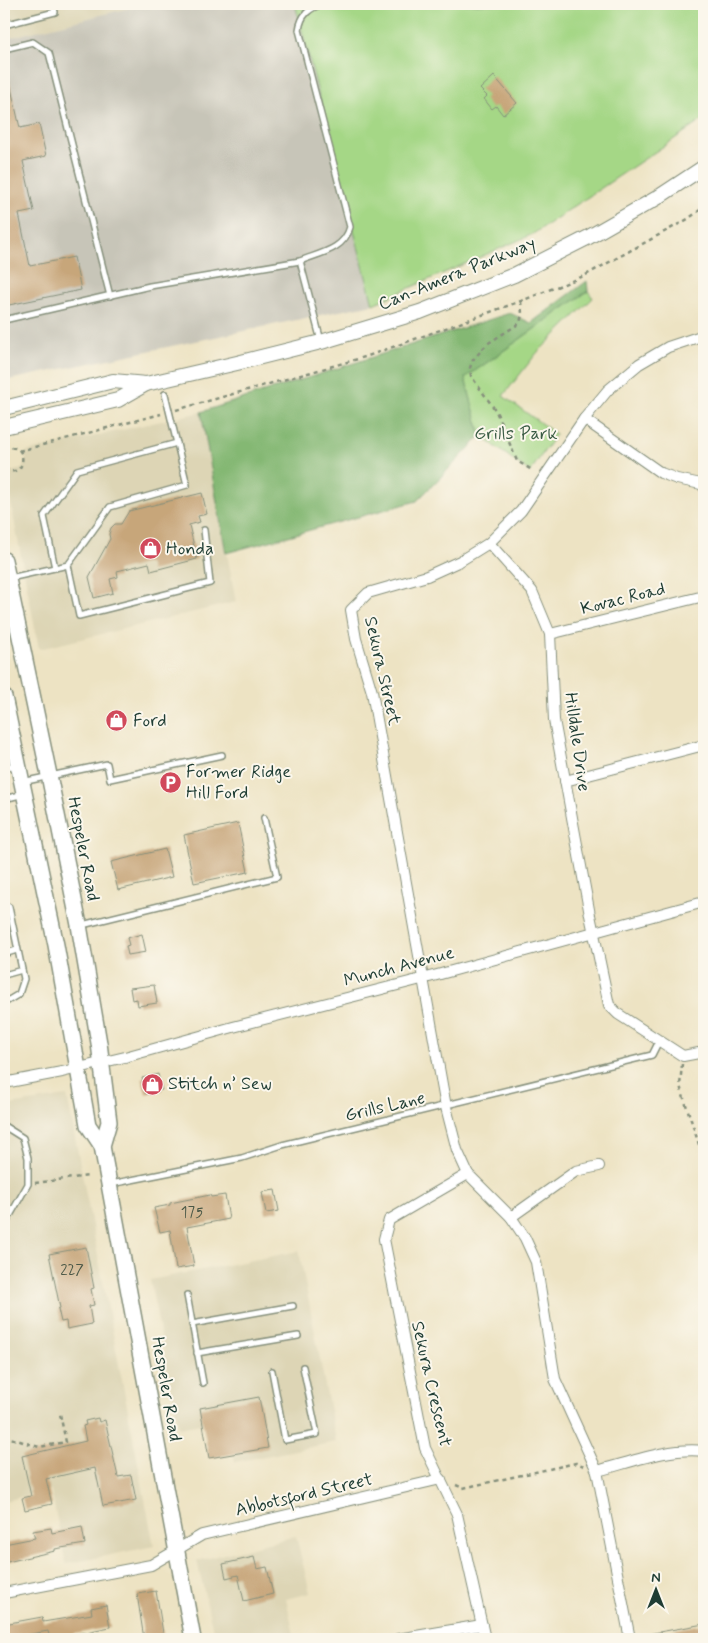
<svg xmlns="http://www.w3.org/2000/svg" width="708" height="1643" viewBox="0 0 708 1643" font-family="Mynerve,sans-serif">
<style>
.built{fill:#ddd5b5}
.industrial{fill:#c7c5b8}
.green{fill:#a5d786;stroke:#628a5d}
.forest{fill:#84b873;stroke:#527a54}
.building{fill:#c7a67a}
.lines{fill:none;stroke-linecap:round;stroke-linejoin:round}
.lane-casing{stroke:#86907c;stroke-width:8}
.street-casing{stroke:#86907c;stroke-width:12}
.secondary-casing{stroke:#86907c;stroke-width:16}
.primary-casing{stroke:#86907c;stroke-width:18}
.path{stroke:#86907c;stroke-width:2.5;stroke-dasharray:4 4;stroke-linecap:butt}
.lane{stroke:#fff;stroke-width:5}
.street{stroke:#fff;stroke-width:10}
.secondary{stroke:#fff;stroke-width:14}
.primary{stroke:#fff;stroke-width:15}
.labels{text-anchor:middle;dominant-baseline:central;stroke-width:4;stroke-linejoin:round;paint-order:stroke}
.number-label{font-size:15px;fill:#495746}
.street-label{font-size:18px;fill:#1f3d34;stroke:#fbf7ec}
.park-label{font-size:18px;fill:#3a5c44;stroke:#fbf7ec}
.poi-label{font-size:18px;fill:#1f3d34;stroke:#fbf7ec;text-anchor:start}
</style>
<rect width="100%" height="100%" fill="#fbf7ec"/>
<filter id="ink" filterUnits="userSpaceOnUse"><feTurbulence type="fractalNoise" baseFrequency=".02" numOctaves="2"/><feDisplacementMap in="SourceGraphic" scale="10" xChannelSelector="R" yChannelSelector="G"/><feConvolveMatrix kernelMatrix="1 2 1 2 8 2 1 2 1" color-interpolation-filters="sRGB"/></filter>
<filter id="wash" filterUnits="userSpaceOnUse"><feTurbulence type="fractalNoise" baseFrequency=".0096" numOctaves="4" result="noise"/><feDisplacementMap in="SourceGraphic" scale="20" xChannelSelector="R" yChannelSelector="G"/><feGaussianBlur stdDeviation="1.12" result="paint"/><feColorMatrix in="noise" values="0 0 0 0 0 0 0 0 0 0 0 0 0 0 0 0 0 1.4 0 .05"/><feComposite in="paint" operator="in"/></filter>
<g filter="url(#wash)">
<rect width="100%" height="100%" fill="#ede3c3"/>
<g class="built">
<polygon points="4,4 132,4 133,7 4,39"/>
<polygon points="201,412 236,602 39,649 5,473 22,469 26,459 25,452"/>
<polygon points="67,1096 154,1546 66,1564 51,1490 4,1501 4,1106"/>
<polygon points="299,1251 336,1442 235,1462 227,1419 179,1428 150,1280"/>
<polygon points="296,1536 310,1593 286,1599 295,1639 215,1639 197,1561"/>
</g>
<polygon class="industrial" points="162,4 228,4 230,8 239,4 295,4 373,304 4,381 4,39 133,7"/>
<g class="green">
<polygon points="295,4 704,4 704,119 533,234 373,304"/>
<polygon points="588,291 593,298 536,354 503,396 556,434 530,472 481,436 465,378"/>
</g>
<polygon class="forest" points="587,281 588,291 465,378 481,436 417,501 226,553 201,412 510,313 531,323"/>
<g id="blocks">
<g class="building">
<polygon points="8,75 20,128 39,124 46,156 23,161 34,211 19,214 30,266 74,257 81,290 4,306 4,76"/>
<polygon points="494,76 517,103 503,115 496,106 492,109 484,99 487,96 480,89"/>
<polygon points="202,493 207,514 198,516 200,522 189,525 197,559 151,571 149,563 117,571 118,577 110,579 113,593 94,598 89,577 110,539 109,534 111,528 115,524 121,524 129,511"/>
<polygon points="238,823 248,872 194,883 184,835"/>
<polygon points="165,849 172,877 118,890 111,862"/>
<polygon points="142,934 146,952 128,955 126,946 129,945 127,938"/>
<polygon points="154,985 157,1003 138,1006 137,999 132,1000 130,988"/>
<polygon points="158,1074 162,1090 146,1094 142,1078"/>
<polygon points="275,1190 279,1211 266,1213 262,1192"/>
<polygon points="210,1195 211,1197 225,1195 229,1219 187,1227 194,1266 176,1269 170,1230 160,1232 154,1208 170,1205 170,1203"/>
<polygon points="86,1247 94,1288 91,1289 94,1305 89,1306 92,1324 67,1329 66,1321 61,1322 58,1309 60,1308 49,1254"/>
<polygon points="259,1397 268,1448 209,1458 200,1408"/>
<polygon points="98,1418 99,1422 105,1420 118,1477 131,1475 136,1500 103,1506 95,1468 46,1479 52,1504 25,1510 22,1498 31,1496 22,1456 86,1441 83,1426 86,1425 85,1421"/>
<polygon points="82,1527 85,1544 55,1549 55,1551 7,1562 4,1544 35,1538 33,1531 51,1528 52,1533"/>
<polygon points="254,1557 257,1569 267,1567 273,1594 244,1601 238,1575 226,1578 223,1564"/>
<polygon points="156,1591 164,1639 144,1639 137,1594"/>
<polygon points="106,1605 110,1627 51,1639 50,1639 48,1631 4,1639 4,1624 42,1617 43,1622 92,1614 91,1608"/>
<polygon points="704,1624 704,1639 648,1639 648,1634"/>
</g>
</g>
</g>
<g filter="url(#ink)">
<use href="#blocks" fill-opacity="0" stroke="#86907c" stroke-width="1"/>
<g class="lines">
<defs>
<g id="lane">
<polyline points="4,25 55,12 53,4"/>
<polyline points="4,49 33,42 49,53 110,296"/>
<polyline points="4,320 150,286 300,261"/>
<path d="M 321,341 L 300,261 C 320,253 344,250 350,227 L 299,30 C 301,15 309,8 323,4"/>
<polyline points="165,394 187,485 110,507 68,565 79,616 210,583 204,530"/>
<polyline points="55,568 44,516 77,470 177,443"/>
<polyline points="10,578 68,565"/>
<polyline points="4,768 15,765"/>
<polyline points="22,782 107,764 110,779 222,755"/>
<polyline points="4,799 24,794"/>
<polyline points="4,904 9,907 24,979 19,994 4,1003"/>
<polyline points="82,925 277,877 264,818"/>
<polyline points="4,954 17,950"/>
<polyline points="4,975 22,970"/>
<polyline points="4,1126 23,1138 28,1158 28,1184 4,1226"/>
<polyline points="111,1184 242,1158 282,1145 652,1055 659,1041"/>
<polyline points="187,1295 203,1383"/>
<polyline points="192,1324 293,1306"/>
<polyline points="197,1353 298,1336"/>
<polyline points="272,1371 285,1440 317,1434 303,1367"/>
</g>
<g id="street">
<polyline points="584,419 661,473 677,479 701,484 704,487"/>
<polyline points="489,543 532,591 550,634 554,720 590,915 609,1005 618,1014 683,1056 704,1052"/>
<polyline points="550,634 704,596"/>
<polyline points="565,781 704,745"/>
<polyline points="4,1083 62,1072 125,1057 233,1027 437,975 704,902"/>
<polyline points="468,1174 389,1220 384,1239 425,1448 457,1514 485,1639"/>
<polyline points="511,1217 576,1171 599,1166"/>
<path d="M 597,1471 C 632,1462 668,1447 704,1451"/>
<polyline points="4,1593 151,1565 202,1535 441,1479"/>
<polyline points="398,1639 482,1625"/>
<polyline points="630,1639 597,1471 555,1379 536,1262 525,1238 511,1217 468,1174 457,1150 446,1107 372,692 356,639 351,610 368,593 427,576 460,561 489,543 521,511 584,419 608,390 639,364 668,347 704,335"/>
</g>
<g id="secondary">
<polyline points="4,408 113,381 146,384 237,363 321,342 420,312 514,275 587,238 657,198 704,167"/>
<polyline points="4,427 118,400 146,384"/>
</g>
<g id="primary">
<polyline points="4,560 49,775 79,925 99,1043 109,1122 102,1146"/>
<polyline points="4,697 56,945 88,1125 102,1146 193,1639"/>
</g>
</defs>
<use href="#lane" class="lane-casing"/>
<use href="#street" class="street-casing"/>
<use href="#secondary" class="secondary-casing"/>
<use href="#primary" class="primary-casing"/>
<g class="path">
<polyline points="521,301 522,314 520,323 487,344 472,361 470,368 471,376 496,411 517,461 532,470"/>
<polyline points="176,410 365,357 521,301 584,276 688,219 704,207"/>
<path d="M 4,451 C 29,435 28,484 4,468"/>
<polyline points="19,451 161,414"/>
<polyline points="682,1064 680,1086 704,1160"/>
<polyline points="35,1183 88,1176"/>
<polyline points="4,1436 39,1447 66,1442 60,1414"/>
<polyline points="456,1485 463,1488 576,1463 584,1466"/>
</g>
<use href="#lane" class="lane"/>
<use href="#street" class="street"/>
<use href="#secondary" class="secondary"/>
<use href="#primary" class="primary"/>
</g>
</g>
<defs>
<symbol id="shop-disc" viewBox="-11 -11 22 22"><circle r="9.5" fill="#d1495b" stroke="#fbf7ec"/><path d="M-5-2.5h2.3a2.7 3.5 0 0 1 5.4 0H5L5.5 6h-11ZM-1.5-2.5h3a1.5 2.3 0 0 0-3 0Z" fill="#fff"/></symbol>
<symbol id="parking-disc" viewBox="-11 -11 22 22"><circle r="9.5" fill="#d1495b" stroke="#fbf7ec"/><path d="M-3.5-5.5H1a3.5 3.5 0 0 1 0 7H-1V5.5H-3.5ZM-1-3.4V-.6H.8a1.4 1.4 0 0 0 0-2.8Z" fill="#fff"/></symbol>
</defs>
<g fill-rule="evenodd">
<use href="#shop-disc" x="138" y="536" width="25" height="25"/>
<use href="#shop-disc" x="104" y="708" width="25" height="25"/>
<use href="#parking-disc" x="158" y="770" width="25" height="25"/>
<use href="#shop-disc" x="140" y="1072" width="25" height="25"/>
</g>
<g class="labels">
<g class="number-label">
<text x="192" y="1213">175</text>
<text x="72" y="1271">227</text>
</g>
<g class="street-label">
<text transform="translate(457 274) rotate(-22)">Can-Amera Parkway</text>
<text transform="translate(623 599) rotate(-14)">Kovac Road</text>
<text transform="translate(382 671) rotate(77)">Sekura Street</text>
<text transform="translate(577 742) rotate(82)">Hilldale Drive</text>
<text transform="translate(83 849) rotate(79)">Hespeler Road</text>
<text transform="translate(399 967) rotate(-15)">Munch Avenue</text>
<text transform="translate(385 1107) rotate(-13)">Grills Lane</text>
<text transform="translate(431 1384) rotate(77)">Sekura Crescent</text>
<text transform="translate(166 1389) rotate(80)">Hespeler Road</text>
<text transform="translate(304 1495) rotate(-13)">Abbotsford Street</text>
</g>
<g class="park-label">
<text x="516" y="434">Grills Park</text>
</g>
<g class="poi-label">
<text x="166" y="549">Honda</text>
<text x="133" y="721">Ford</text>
<text x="186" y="772">Former Ridge<tspan x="186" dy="21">Hill Ford</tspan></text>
<text x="168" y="1084">Stitch n’ Sew</text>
</g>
</g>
<rect width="708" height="1643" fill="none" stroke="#fbf7ec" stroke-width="20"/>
<g transform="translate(656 1590)" stroke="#fbf7ec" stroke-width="4" paint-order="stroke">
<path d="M0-4L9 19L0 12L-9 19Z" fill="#1f3d34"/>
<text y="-8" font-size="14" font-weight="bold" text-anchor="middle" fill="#1f3d34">N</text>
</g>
</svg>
